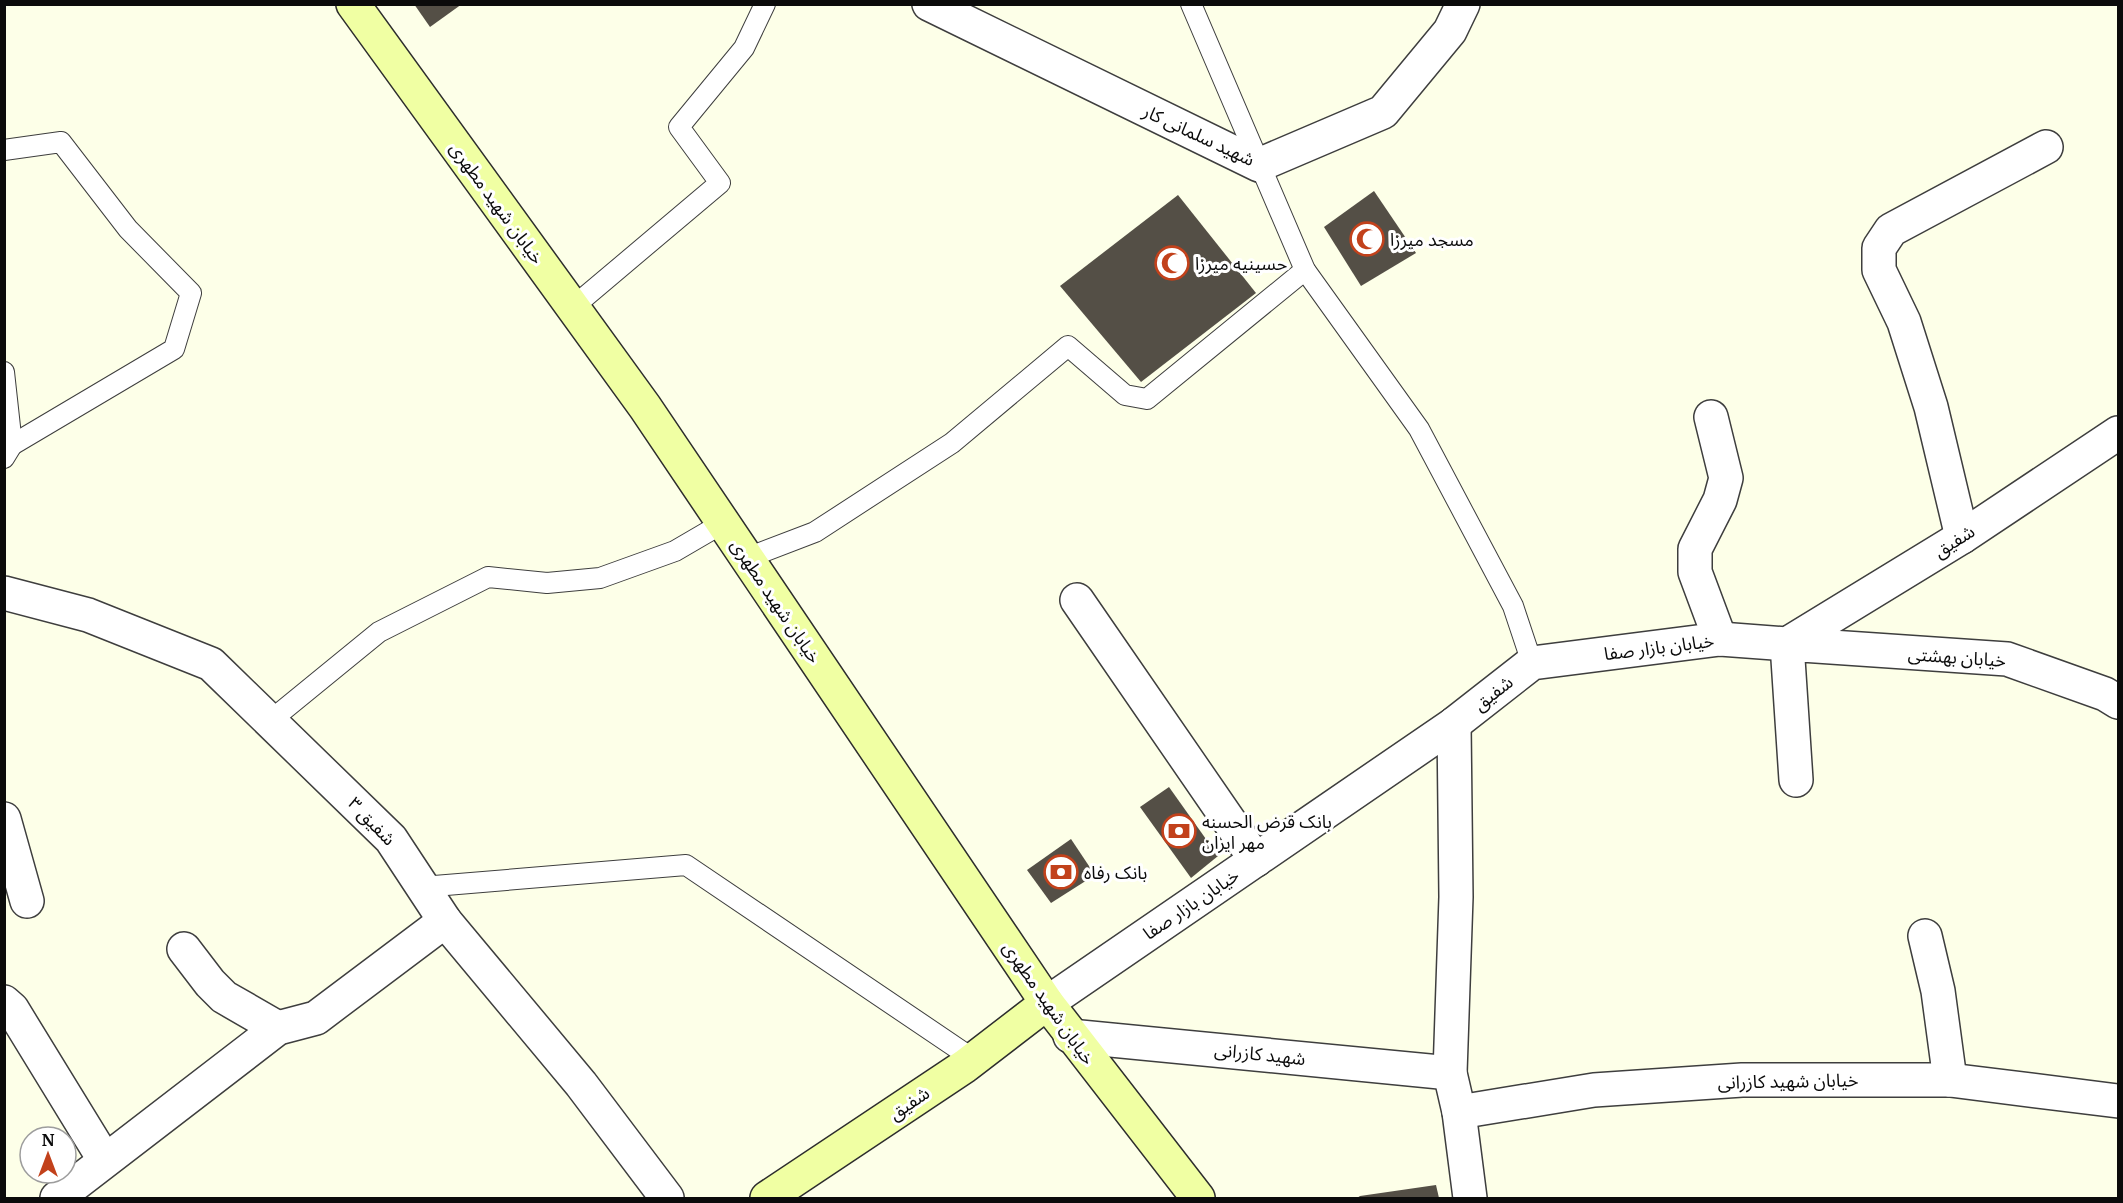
<svg xmlns="http://www.w3.org/2000/svg" width="2123" height="1203" viewBox="0 0 2123 1203" font-family="Merriweather,'Noto Sans Arabic',serif">
<style>
.building{fill:#544f46}
.lines{fill:none;stroke-linecap:round;stroke-linejoin:round}
.service-casing{stroke:#3e3e3e;stroke-width:22}
.minor-casing{stroke:#3e3e3e;stroke-width:36}
.tertiary-casing{stroke:#3e3e3e;stroke-width:36}
.secondary-casing{stroke:#2d2d2d;stroke-width:36}
.service{stroke:#fff;stroke-width:20}
.minor{stroke:#fff;stroke-width:33}
.tertiary{stroke:#fff;stroke-width:33}
.secondary{stroke:#f0ffa3;stroke-width:33}
.labels{text-anchor:middle;dominant-baseline:central;stroke-width:6;stroke-linejoin:round;paint-order:stroke}
.street-label{font-size:18px;fill:#0b0b0b;stroke:#fff}
.poi-label{font-size:18px;fill:#0b0b0b;stroke:#fff;text-anchor:start}
</style>
<rect width="100%" height="100%" fill="#fdffe8"/>
<g class="building">
<polygon points="414,4 462,4 430,27"/>
<polygon points="1374,191 1416,253 1361,286 1324,227"/>
<polygon points="1178,195 1256,293 1141,382 1060,286"/>
<polygon points="1169,787 1218,856 1191,878 1140,807"/>
<polygon points="1071,839 1095,875 1051,903 1027,870"/>
<polygon points="1436,1185 1439,1198 1357,1198 1360,1196"/>
</g>
<g class="lines">
<defs>
<g id="service">
<polyline points="1191,4 1305,270 1419,429 1513,606 1532,663"/>
<polyline points="4,150 61,142 128,229 191,293 174,349 12,445"/>
<polyline points="573,307 720,183 679,127 744,48 765,4"/>
<polyline points="4,372 12,445 4,458"/>
<polyline points="747,558 815,532 952,443 1068,346 1125,395 1147,399 1305,270"/>
<polyline points="270,721 379,632 488,577 547,583 600,578 675,551 723,523"/>
<polyline points="422,887 686,865 973,1059"/>
</g>
<g id="minor">
<polyline points="1711,417 1726,478 1720,500 1695,549 1695,572 1720,639"/>
<polyline points="1962,537 1931,407 1904,322 1879,270 1879,248 1891,230 2046,147"/>
<polyline points="4,593 88,615 211,664 391,839 445,921 581,1084 667,1198"/>
<polyline points="1077,600 1256,860"/>
<polyline points="1454,724 1456,897 1450,1073 1459,1112 1470,1198"/>
<polyline points="1796,780 1787,644 2007,659 2105,694 2118,702"/>
<polyline points="4,819 27,901"/>
<polyline points="1925,936 1938,991 1950,1080"/>
<polyline points="184,949 210,983 224,997 278,1028"/>
<polyline points="4,1002 12,1009 104,1159"/>
<polyline points="1070,1036 1450,1073"/>
<polyline points="1459,1112 1594,1090 1742,1080 1950,1080 2118,1101"/>
<polyline points="57,1198 278,1028 316,1018 445,921"/>
</g>
<g id="tertiary">
<polyline points="929,4 1259,165 1383,112 1450,31 1463,4"/>
<polyline points="1047,1003 1454,724 1532,663 1720,639 1787,644 1962,537 2118,433"/>
</g>
<g id="secondary">
<polyline points="353,4 645,407 1047,1003 1198,1198"/>
<polyline points="767,1198 965,1066 1047,1003"/>
</g>
</defs>
<use href="#service" class="service-casing"/>
<use href="#minor" class="minor-casing"/>
<use href="#tertiary" class="tertiary-casing"/>
<use href="#secondary" class="secondary-casing"/>
<use href="#service" class="service"/>
<use href="#minor" class="minor"/>
<use href="#tertiary" class="tertiary"/>
<use href="#secondary" class="secondary"/>
</g>
<defs>
<symbol id="mosque-ring" viewBox="-11 -11 22 22"><circle r="9.5" fill="#fff" stroke="#c2411b" stroke-width="1.5"/><path d="M3.5-4.9A6 6 0 1 0 3.5 4.9A5 5 0 1 1 3.5-4.9Z" fill="#c2411b"/></symbol>
<symbol id="bank-ring" viewBox="-11 -11 22 22"><circle r="9.5" fill="#fff" stroke="#c2411b" stroke-width="1.5"/><path d="M-6-4H6V4H-6ZM0-2.3a2.3 2.3 0 1 0 0 4.6a2.3 2.3 0 1 0 0-4.6Z" fill="#c2411b"/></symbol>
</defs>
<g fill-rule="evenodd">
<use href="#mosque-ring" x="1348" y="220" width="38" height="38"/>
<use href="#mosque-ring" x="1153" y="244" width="38" height="38"/>
<use href="#bank-ring" x="1160" y="812" width="38" height="38"/>
<use href="#bank-ring" x="1042" y="853" width="38" height="38"/>
</g>
<g class="labels">
<g class="street-label">
<text transform="translate(1199 135) rotate(25)">شهید سلمانی کار</text>
<text transform="translate(497 203) rotate(54)">خیابان شهید مطهری</text>
<text transform="translate(1954 541) rotate(-32)">شفیق</text>
<text transform="translate(776 601) rotate(56)">خیابان شهید مطهری</text>
<text transform="translate(1659 647) rotate(-7)">خیابان بازار صفا</text>
<text transform="translate(1957 657) rotate(4)">خیابان بهشتی</text>
<text transform="translate(1493 693) rotate(-38)">شفیق</text>
<text transform="translate(372 821) rotate(46)">شفیق ۳</text>
<text transform="translate(1191 904) rotate(-34)">خیابان بازار صفا</text>
<text transform="translate(1049 1003) rotate(55)">خیابان شهید مطهری</text>
<text transform="translate(1260 1054) rotate(6)">شهید کازرانی</text>
<text transform="translate(1788 1081) rotate(-1)">خیابان شهید کازرانی</text>
<text transform="translate(909 1103) rotate(-34)">شفیق</text>
</g>
<g class="poi-label">
<text x="1390" y="239">مسجد میرزا</text>
<text x="1195" y="263">حسینیه میرزا</text>
<text x="1202" y="821">بانک قرض الحسنه<tspan x="1202" dy="21">مهر ایران</tspan></text>
<text x="1084" y="872">بانک رفاه</text>
</g>
</g>
<rect width="2123" height="1203" fill="none" stroke="#0b0b0b" stroke-width="12"/>
<g transform="translate(48 1155)"><circle r="28" fill="#ffffff" stroke="#9d9d9d" stroke-width="1.5"/>
<path d="M0-4.5L10 22L0 15L-10 22Z" fill="#c2411b"/>
<text y="-9" font-size="16" font-weight="bold" text-anchor="middle" fill="#0b0b0b">N</text>
</g>
</svg>
